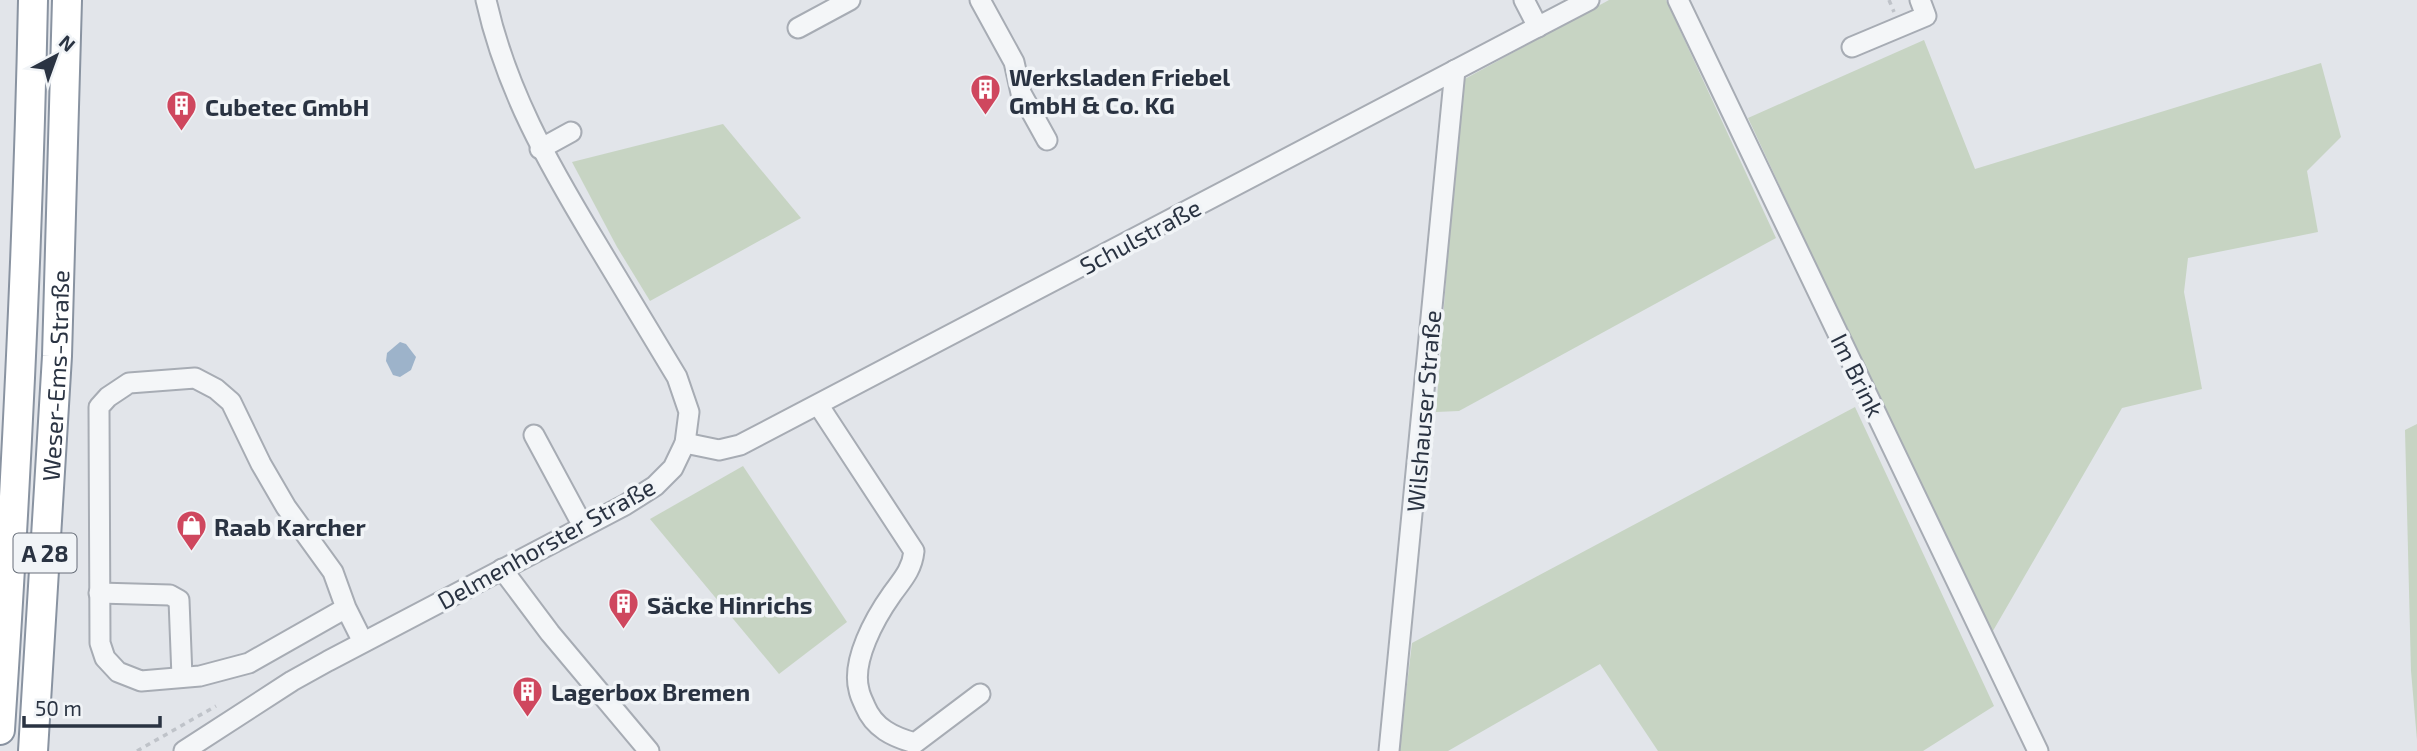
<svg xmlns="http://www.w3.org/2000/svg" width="2417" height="751" viewBox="0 0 2417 751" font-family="'Exo 2',sans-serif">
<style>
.green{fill:#c7d4c3}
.water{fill:#9db3ca}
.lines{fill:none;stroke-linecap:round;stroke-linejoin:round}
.minor-casing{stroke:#a7acb4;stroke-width:23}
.highway-casing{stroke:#8993a1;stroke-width:32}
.path{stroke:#bfc3c9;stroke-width:3.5;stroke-dasharray:5 5;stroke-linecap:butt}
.minor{stroke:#f4f6f8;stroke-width:19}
.highway{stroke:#fff;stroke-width:28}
.labels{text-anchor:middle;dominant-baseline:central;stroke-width:7;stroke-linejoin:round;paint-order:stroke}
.shield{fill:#f1f4f7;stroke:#666d78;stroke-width:2}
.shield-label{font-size:23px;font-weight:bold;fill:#2a3342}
.poi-label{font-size:24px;font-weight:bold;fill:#2a3342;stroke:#f1f4f7;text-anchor:start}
.street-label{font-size:24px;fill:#2a3342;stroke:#f1f4f7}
</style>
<rect width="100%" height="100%" fill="#e2e5ea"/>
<g class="green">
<polygon points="1609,0 1666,0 1776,238 1459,411 1436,412 1461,81"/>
<polygon points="1924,40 1975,169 2321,63 2341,137 2307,171 2318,232 2188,258 2184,292 2202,389 2122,408 1990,636 1748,118"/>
<polygon points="723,124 801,218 650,301 617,247 572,162"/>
<polygon points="1855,407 1994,706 1923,751 1658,751 1600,664 1448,751 1399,751 1412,643"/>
<polygon points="2417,424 2417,740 2411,671 2405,430"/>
<polygon points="743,466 847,622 779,674 650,519"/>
</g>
<polygon class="water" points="400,342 406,344 416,357 411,370 400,377 393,375 386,361 387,353"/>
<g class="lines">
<defs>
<g id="minor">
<polyline points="980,0 1014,62 1021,93 1047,140"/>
<polyline points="1524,0 1538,27"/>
<polyline points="1678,0 2038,751"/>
<polyline points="798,28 850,0"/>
<polyline points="1852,47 1926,16 1920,0"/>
<polyline points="540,149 571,132"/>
<path d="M 819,406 L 914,551 C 912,570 902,580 892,594 C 875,618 851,661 859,690 C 860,696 863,701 865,706 C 874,728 893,737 915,743 L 980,694"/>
<polyline points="534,435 583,526"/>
<polyline points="685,443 719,450 740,445 1589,0"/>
<polyline points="502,569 550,633 649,751"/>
<polyline points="99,593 170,595 179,600 182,677"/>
<polyline points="346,608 333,572 286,507 261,464 231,402 216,389 195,378 129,383 108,397 99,407 100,643 105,658 118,672 141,681 200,676 249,663 346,608 363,642"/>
<path d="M 184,751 L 292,681 L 328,661 L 625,505 L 655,486 L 673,468 L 685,443 L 689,412 L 677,377 C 650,332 622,286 595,241 C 548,163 506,90 486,0"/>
<polyline points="1389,751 1455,70"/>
</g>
<g id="highway">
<path d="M 0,730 C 16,487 28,244 33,0"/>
<path id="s1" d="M 33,751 L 57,356 L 67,0"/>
</g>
</defs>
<use href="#minor" class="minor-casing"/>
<use href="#highway" class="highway-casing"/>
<g class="path">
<polyline points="1889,0 1894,12"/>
<polyline points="137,751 216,706"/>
</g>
<use href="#minor" class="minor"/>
<use href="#highway" class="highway"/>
</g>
<defs>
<symbol id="building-pin" viewBox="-11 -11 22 30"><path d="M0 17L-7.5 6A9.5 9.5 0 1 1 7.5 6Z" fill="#cf475e" stroke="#f1f4f7"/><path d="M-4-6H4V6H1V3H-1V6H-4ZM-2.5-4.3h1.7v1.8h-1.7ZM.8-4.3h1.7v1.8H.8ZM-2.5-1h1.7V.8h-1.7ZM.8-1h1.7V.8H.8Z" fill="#fff"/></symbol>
<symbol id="shop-pin" viewBox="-11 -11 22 30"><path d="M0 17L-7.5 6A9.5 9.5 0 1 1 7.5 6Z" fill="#cf475e" stroke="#f1f4f7"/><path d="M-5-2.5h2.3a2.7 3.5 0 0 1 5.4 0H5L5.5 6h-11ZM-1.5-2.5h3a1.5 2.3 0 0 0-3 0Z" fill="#fff"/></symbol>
</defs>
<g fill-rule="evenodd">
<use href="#building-pin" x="968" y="72" width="35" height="47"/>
<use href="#building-pin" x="164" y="88" width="35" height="47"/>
<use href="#shop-pin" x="174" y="508" width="35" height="47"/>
<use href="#building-pin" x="606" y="586" width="35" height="47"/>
<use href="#building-pin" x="510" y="674" width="35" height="47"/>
</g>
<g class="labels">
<rect class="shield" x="13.5" y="533.5" width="63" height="39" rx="5"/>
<g class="shield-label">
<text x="45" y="553">A 28</text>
</g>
<g class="poi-label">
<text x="1009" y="76">Werksladen Friebel<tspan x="1009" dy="28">GmbH &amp; Co. KG</tspan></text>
<text x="205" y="106">Cubetec GmbH</text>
<text x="214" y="526">Raab Karcher</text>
<text x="647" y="604">Säcke Hinrichs</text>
<text x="551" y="691">Lagerbox Bremen</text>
</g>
<g class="street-label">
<text transform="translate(1140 236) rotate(-28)">Schulstraße</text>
<text transform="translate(1858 375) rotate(64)">Im Brink</text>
<text stroke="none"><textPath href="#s1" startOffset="376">Weser-Ems-Straße</textPath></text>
<text transform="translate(1423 411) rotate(-85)">Wilshauser Straße</text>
<text transform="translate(546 543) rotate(-29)">Delmenhorster Straße</text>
</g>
</g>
<g transform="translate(56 56) rotate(41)" stroke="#f1f4f7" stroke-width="5" paint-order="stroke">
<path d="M0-5L12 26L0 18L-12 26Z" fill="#2a3342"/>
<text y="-10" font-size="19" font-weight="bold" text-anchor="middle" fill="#2a3342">N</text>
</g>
<path d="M24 716v10h136v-10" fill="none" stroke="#2a3342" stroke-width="3.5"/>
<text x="35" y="716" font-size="21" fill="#2a3342" stroke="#f1f4f7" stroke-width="5" paint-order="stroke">50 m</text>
</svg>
